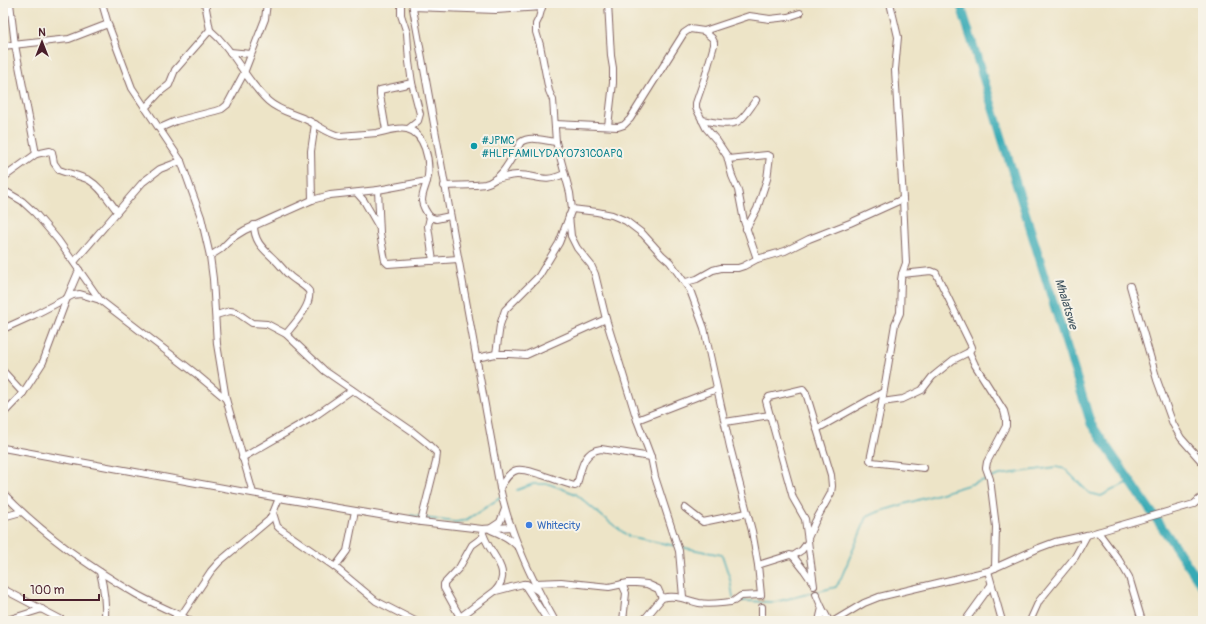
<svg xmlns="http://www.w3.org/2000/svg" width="1206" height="624" viewBox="0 0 1206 624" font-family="Pangolin,sans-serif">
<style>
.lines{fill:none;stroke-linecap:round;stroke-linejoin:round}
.stream{stroke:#39aab5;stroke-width:1.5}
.river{stroke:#39aab5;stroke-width:9}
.minor-tunnel{stroke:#ccbda8;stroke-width:6;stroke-dasharray:6 3;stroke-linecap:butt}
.minor-casing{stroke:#836462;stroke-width:8}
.minor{stroke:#fff;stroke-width:6}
.culture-dot{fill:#0f9aa8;stroke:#f7f3e8;stroke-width:1.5}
.shop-dot{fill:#3f7fe0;stroke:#f7f3e8;stroke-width:1.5}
.labels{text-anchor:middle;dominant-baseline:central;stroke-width:4;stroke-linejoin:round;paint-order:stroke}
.culture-label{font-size:11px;fill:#0d838f;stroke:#f7f3e8;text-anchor:start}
.shop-label{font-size:11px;fill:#366cbe;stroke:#f7f3e8;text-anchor:start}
.water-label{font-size:12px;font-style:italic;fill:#435762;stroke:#f7f3e8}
</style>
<rect width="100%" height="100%" fill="#f7f3e8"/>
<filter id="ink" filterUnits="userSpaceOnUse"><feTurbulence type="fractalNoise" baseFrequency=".025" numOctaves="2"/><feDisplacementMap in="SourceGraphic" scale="8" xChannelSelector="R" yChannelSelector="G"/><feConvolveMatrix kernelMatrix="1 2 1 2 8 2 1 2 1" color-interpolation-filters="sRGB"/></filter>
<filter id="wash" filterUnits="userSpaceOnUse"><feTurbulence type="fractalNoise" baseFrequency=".012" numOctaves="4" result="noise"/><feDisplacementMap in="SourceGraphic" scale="16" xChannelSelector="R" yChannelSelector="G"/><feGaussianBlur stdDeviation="0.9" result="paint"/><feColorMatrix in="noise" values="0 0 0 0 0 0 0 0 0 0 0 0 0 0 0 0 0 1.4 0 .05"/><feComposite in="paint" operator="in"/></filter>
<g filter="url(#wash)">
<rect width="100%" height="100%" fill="#ede4c7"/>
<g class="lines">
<g class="stream">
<polyline points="991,478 1000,475 1056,467 1065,469 1089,493 1101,496 1130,481"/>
<polyline points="517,490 533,484 549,484 576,494 603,517 628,536 676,546"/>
<polyline points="411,515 421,517"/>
<polyline points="425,518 456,522 466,520 500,498"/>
<polyline points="680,547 722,555 730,579 733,597"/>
<polyline points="740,601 775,602 836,587 841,578 867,517 878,512 988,479"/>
</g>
<polyline class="river" points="960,3 1091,424 1203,587"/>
</g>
</g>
<g filter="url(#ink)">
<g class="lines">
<polyline class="minor-tunnel" points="761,595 762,607"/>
<defs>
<g id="minor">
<polyline points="10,3 15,45 36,154"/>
<polyline points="102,3 108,24 132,88 181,161 201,217 210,256 213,279 217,344 226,399 253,493"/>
<polyline points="401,3 401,15 407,33 409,62 412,83 420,114 418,121 408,129"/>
<path d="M 412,3 L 500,488 C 503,501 506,514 511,526 C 522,559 538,591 555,621"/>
<polyline points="413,7 496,10 542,7"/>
<path d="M 210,30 C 234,50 245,80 268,101 C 279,111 294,114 307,120 C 318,125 328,134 340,136 C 352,135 364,134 377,133 C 387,131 397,127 407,129 C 425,133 430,161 428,176 C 427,185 422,192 422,201 C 423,207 426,212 430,217 L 436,219 L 450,216"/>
<polyline points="704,31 749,16 770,19 788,17 800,13"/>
<polyline points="3,46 69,39 108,24"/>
<polyline points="230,52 251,54"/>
<polyline points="145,108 161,91 169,85 175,70 210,30 205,3"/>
<path d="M 702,120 C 712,122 727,126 737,122 C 745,118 751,106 756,100"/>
<polyline points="555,124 618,127 624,125 630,119 684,33 690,29 704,31 712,38 714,42 714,45 705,77 696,103 696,108 706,128 717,141 727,156 732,176 738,190 744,221 757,259"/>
<polyline points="608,126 613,83 613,68 611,56 608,3"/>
<polyline points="160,128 176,121 215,111 222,109 227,105 244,73 265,19 267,3"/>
<polyline points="386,130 380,95 380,90 412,83"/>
<polyline points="728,159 767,155 770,156 767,179 757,209 746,229"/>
<path d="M 3,178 L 36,154 L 50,151 L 52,152 L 54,163 L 59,170 C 69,174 79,175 89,180 C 101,187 109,201 117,211"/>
<path d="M 495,179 C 502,178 510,175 517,175 C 538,175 543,184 564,174"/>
<path d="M 444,186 C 457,185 473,186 485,184 C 503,180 512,156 521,142 C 530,135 545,141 556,142"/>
<polyline points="3,190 22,201 35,213 58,240 100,300 195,373 226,399"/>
<polyline points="378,190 380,233 385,261 388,264 458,259"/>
<polyline points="357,193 364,201 379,227"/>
<polyline points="903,199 906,263 902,274 901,280 900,313 895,324 882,402 870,460 872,462 924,468"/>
<polyline points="312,200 311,151 315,124"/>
<path d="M 572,209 L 597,212 L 612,215 L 626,221 L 643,234 L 662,255 L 670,262 L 690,290 L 704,328 L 730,447 L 752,531 L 758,565 L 761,595 L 741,596 L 734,601 L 731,602 C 720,603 709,605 699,603 C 686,600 676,594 662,598 L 643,621"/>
<polyline points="569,216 571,236 577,248 591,265 595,274 606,319 637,420 651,457 655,477 679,551 683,597"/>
<polyline points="430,217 428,226 433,261"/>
<path d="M 254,225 C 254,243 265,250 276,261 C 281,266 286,273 291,277 C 297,282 304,285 309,291 C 312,305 295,323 286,334"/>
<polyline points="210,256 221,249 232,238 245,230 312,200 330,195 378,190 427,181"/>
<polyline points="74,262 143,182 160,169 181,161"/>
<polyline points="686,282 697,279 713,270 721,268 738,268 744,266 757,259 785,251 809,239 850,223 903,199 895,70 898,37 890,3"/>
<polyline points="1130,286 1157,380 1173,424 1181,438 1203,463"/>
<polyline points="216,315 230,311 236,312 252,323 267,324 286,334 325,371 412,431 427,443 437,453 436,462 421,522"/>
<polyline points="3,329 34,315 73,295 80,294 100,300"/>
<polyline points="969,352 975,365 1004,411 1006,419 1006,426 987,462 986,468 990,479 996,527 995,568"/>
<polyline points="496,354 500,325 505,310 539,276 559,243 572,209 570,193 556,142 553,100 549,91 540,45 536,32 536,24 539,18 542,7 541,3"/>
<polyline points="476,358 496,354 509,354 526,355 606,319"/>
<polyline points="3,371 23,393"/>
<polyline points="882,402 903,399 922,390 932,377 953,360 969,352 972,347 936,273 931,271 902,274"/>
<polyline points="3,414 23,393 43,362 67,298 79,270"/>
<polyline points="637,420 717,389"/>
<polyline points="725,422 770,415"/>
<polyline points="817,429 883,392"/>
<polyline points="3,448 279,498 421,522 482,529 511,527"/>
<polyline points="242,458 315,416 352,390"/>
<path d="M 500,488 C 504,481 509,472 517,470 C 529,468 562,483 575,486 L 577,485 C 581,470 583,451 601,449 L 651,457"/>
<path d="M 3,493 C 42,534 88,566 136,594 C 153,604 173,611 190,621"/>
<polyline points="685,508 703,522 747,513"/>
<polyline points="273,513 277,526 279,528 335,567 376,601 415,621"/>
<polyline points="3,517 21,512"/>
<polyline points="491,528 500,522 505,509"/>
<path d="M 491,530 C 501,534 510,538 517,546"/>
<polyline points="1098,532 1119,560 1129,577 1142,621"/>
<polyline points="808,538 815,522 831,493 832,486 831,475 806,393 803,389 769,397 766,401 793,498 805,519 814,586"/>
<polyline points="793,556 802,550 808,542"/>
<polyline points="758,565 790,555 793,556 804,570 813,583"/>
<polyline points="335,567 347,551 355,511"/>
<polyline points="988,571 1002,621"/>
<path d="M 100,572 C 104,588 106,604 105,621"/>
<polyline points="535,583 561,582 609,587 628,583 636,583 647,584 658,589 662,598"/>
<polyline points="524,584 548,621"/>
<polyline points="622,584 626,593 623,621"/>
<polyline points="3,589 64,621"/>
<polyline points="496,591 523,584 527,584 538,591"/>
<polyline points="816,594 822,608 819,621"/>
<polyline points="762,607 762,621"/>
<polyline points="822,608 829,621"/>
<polyline points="460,617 444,588 444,584 459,568 472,545 483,537"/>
<polyline points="4,621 42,609"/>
<polyline points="173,621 176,617 181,616 211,571 219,562 269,520 273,513 279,498"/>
<path d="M 455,621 L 495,591 C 516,569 485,552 482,529"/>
<polyline points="834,621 864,603 879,597 988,571 1039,548 1055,542 1087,535 1194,504 1203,496"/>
<polyline points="965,621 991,585"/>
<polyline points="1030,621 1039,601 1075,557 1087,535"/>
</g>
</defs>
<use href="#minor" class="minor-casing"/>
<use href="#minor" class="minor"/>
</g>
</g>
<circle class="culture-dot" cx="474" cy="146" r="4"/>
<circle class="shop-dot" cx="529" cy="525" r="4"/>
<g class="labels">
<g class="culture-label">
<text x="482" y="140">#JPMC<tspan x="482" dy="13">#HLPFAMILYDAY0731COAPQ</tspan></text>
</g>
<g class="shop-label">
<text x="537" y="525">Whitecity</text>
</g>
<g class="water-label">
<text transform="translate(1066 304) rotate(73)">Mhalatswe</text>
</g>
</g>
<rect width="1206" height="624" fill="none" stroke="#f7f3e8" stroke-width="16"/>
<g transform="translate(42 42)" stroke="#f7f3e8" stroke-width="3" paint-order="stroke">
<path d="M0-3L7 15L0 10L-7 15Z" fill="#4a1f2b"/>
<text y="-6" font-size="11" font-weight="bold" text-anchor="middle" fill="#4a1f2b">N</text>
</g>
<path d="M24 594v6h75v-6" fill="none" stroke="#4a1f2b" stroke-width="2"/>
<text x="30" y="594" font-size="12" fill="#4a1f2b" stroke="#f7f3e8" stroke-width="3" paint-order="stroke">100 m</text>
</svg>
